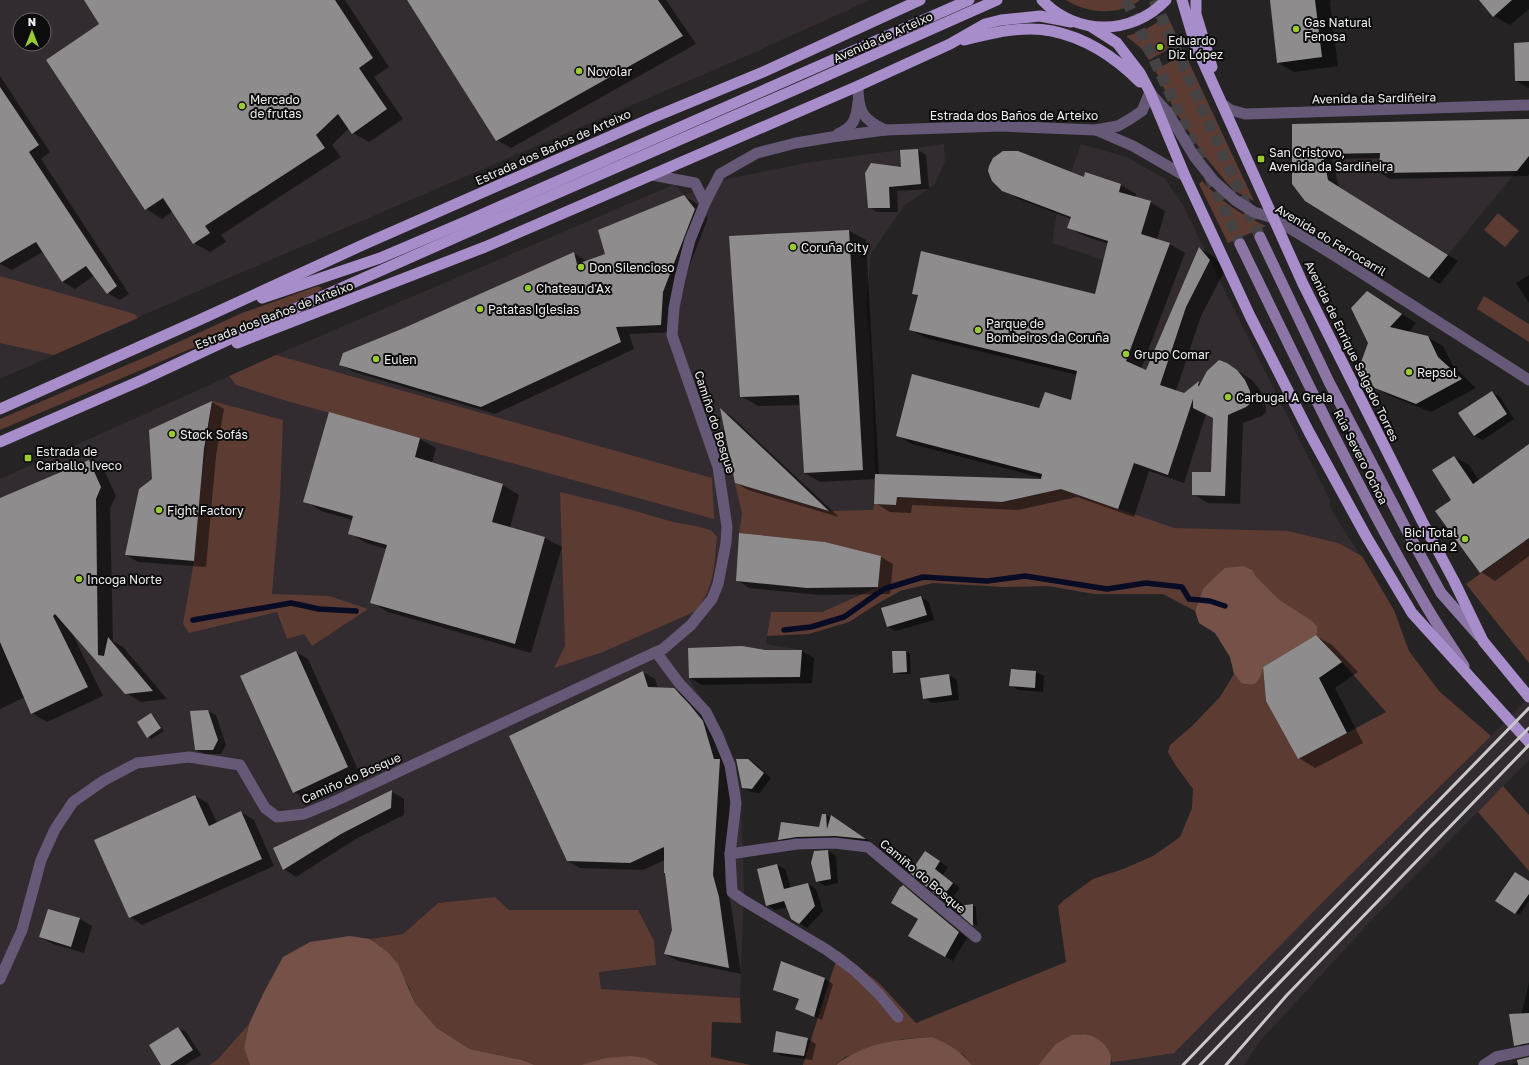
<svg xmlns="http://www.w3.org/2000/svg" width="1529" height="1065" viewBox="0 0 1529 1065" font-family="'Golos Text',sans-serif">
<style>
.built{fill:#322b30;fill-rule:evenodd}
.green{fill:#5c3b33}
.forest{fill:#755148}
.shadow{fill:#0007}
.lines{fill:none;stroke-linecap:round;stroke-linejoin:round}
.stream{stroke:#080b24;stroke-width:5.5}
.building{fill:#8f8c8d}
.secondary-tunnel{stroke:#444243;stroke-width:11;stroke-dasharray:11 5.5;stroke-linecap:butt}
.minor{stroke:#665977;stroke-width:11}
.tertiary{stroke:#665977;stroke-width:11}
.secondary{stroke:#8b76a6;stroke-width:11}
.primary{stroke:#a88dcb;stroke-width:11}
.rail{stroke:#cac8c9;stroke-width:3}
.poi-dot{fill:#9bcb33;stroke:#0d0c0d;stroke-width:1.5}
.labels{text-anchor:middle;dominant-baseline:central;stroke-width:4;stroke-linejoin:round;paint-order:stroke}
.poi-label{font-size:12px;fill:#f1eff0;stroke:#0d0c0d;text-anchor:start}
.street-label{font-size:12px;fill:#f1eff0;stroke:#0d0c0d}
</style>
<rect width="100%" height="100%" fill="#252324"/>
<g class="built">
<path d="M 0,0 L 870,0 L 749,55 L 189,295 L 0,379 ZM 20,20 L 44,20 L 44,44 L 20,44 Z"/>
<polygon points="1529,119 1529,156 1429,278 1305,201 1292,184 1292,124"/>
<polygon points="944,144 945,162 935,184 904,206 871,254 866,305 871,354 875,474 873,510 1002,502 1044,493 1071,400 1103,260 1052,243 1057,211 1081,144 1127,157 1165,179 1182,203 1231,304 1331,502 1329,503 1334,514 1378,584 1256,576 1050,572 878,587 822,612 771,612 766,644 802,650 800,677 689,679 724,733 741,788 744,893 740,998 601,990 599,972 638,910 509,910 494,898 438,903 403,934 318,947 217,1060 209,1065 0,1065 0,479 276,355 675,184 684,195 726,179 811,162"/>
<polygon points="1529,697 1529,760 1386,905 1260,1041 1244,1065 1110,1065 1112,1062 1136,1059 1321,904 1479,748"/>
</g>
<g class="green">
<path d="M 1066,0 L 1140,0 C 1120,16 1087,14 1066,0 Z"/>
<path d="M 1167,15 L 1180,43 L 1149,60 L 1141,48 L 1126,36 C 1142,32 1154,26 1167,15 Z"/>
<polygon points="1185,54 1254,201 1233,190 1207,159 1175,111 1155,70"/>
<path d="M 1202,181 C 1221,201 1241,215 1266,226 L 1228,243 L 1199,184 Z"/>
<polygon points="1498,213 1519,231 1505,247 1484,230"/>
<polygon points="0,276 135,314 138,318 54,355 0,343"/>
<polygon points="318,286 322,288 320,291 209,341 0,430 0,419 150,355 242,313"/>
<polygon points="1484,296 1529,324 1529,342 1477,309"/>
<polygon points="276,355 712,478 714,519 287,401 236,385 229,376"/>
<polygon points="212,401 283,420 280,499 272,594 329,596 368,609 312,646 304,634 287,639 277,612 189,633 183,624 194,561 202,474"/>
<polygon points="1041,482 1174,528 1288,531 1338,543 1362,556 1394,610 1409,651 1439,691 1491,736 1321,904 1174,1053 1136,1059 1112,1062 1108,1050 1041,1061 1038,1065 972,1065 964,1055 932,1037 903,1039 845,1057 836,1065 803,1065 839,951 880,984 916,1023 1066,962 1058,906 1064,900 1093,879 1123,869 1153,856 1180,837 1192,808 1193,789 1176,766 1168,752 1170,745 1192,726 1220,697 1234,674 1241,683 1263,667 1266,701 1298,759 1386,712 1342,662 1316,635 1203,589 1195,611 1163,594 1094,594 1048,586 1004,587 933,583 900,591 877,604 849,622 809,634 767,636 771,612 822,612 878,587 881,556 825,542 739,533 742,514 735,483 830,511 873,510 874,504 896,505 897,497 1002,502 1044,493"/>
<path d="M 560,492 L 625,508 L 673,522 L 696,526 L 711,530 L 717,537 C 714,566 715,586 696,611 L 603,652 L 554,668 L 565,646 Z"/>
<polygon points="1529,538 1529,663 1466,584"/>
<polygon points="1503,786 1529,815 1529,871 1478,812"/>
<polygon points="495,897 509,910 638,910 654,941 656,965 599,972 601,989 740,998 741,1023 712,1022 711,1057 751,1065 659,1065 646,1058 581,1065 535,1065 522,1060 470,1049 437,1028 415,1003 408,985 388,952 370,939 403,934 438,903"/>
<polygon points="249,1024 244,1048 250,1065 209,1065 217,1060"/>
</g>
<g class="forest">
<path d="M 1243,566 L 1252,570 L 1256,577 L 1278,599 L 1312,621 L 1317,626 L 1317,633 L 1316,635 L 1263,667 C 1259,683 1257,687 1241,683 L 1234,674 L 1230,657 L 1215,633 L 1199,623 L 1195,611 L 1203,589 L 1216,576 L 1225,568 Z"/>
<polygon points="350,936 370,939 388,952 398,964 415,1003 437,1028 470,1049 522,1060 535,1065 250,1065 244,1048 249,1024 264,992 283,957 310,942"/>
<path d="M 1072,1035 C 1077,1035 1083,1034 1088,1035 C 1100,1037 1115,1052 1110,1065 L 1038,1065 L 1056,1044 Z"/>
<path d="M 932,1037 C 948,1044 961,1051 972,1065 L 836,1065 C 863,1043 898,1039 932,1037 Z"/>
<polygon points="630,1056 646,1058 659,1065 581,1065 606,1058"/>
</g>
<g class="shadow">
<polygon points="85,0 345,0 389,67 374,77 403,119 369,142 353,133 349,128 332,145 341,157 221,235 226,242 210,252 194,243 173,211 162,219 146,209 101,24"/>
<polygon points="407,0 666,0 696,44 511,148 497,140"/>
<polygon points="1271,0 1331,0 1330,3 1338,66 1294,72 1278,63"/>
<polygon points="1480,0 1529,0 1529,9 1510,25 1494,16"/>
<polygon points="1529,43 1529,88 1516,81"/>
<polygon points="0,76 50,152 41,159 129,294 120,300 107,293 95,275 75,289 63,282 44,251 12,270 0,264"/>
<polygon points="1529,120 1529,174 1528,176 1390,179 1380,173 1381,158 1332,159 1339,187 1458,261 1440,284 1306,201 1293,125"/>
<polygon points="918,150 926,155 929,189 897,191 898,212 877,212 869,207 903,168 901,151"/>
<polygon points="1086,174 1121,185 1136,194 1135,197 1150,202 1165,211 1157,240 1170,244 1185,253 1141,369 1147,371 1199,248 1214,257 1225,270 1201,316 1176,391 1184,394 1199,383 1201,384 1227,364 1252,380 1260,390 1265,400 1266,412 1262,416 1243,423 1240,504 1208,503 1193,494 1212,473 1214,418 1206,414 1184,483 1149,471 1134,517 1077,497 1018,510 912,505 911,513 890,512 875,503 876,479 821,482 804,473 800,405 758,406 741,396 730,237 849,231 866,240 879,476 1042,480 1042,478 912,444 897,435 1071,402 1077,375 926,338 910,329 919,297 913,293 1096,295 1109,244 1084,236 1068,227 1071,219 1019,199 1003,190 1084,179"/>
<polygon points="684,196 697,204 708,218 676,300 674,332 629,334 634,349 495,414 354,372 341,365 404,329 573,253 587,261 606,255"/>
<polygon points="1529,275 1529,303 1516,283"/>
<polygon points="1367,292 1416,323 1408,333 1427,337 1443,346 1453,366 1476,388 1431,412 1388,395 1373,386"/>
<polygon points="1492,392 1500,397 1514,419 1483,440 1474,436"/>
<polygon points="212,402 224,409 216,456 206,567 138,562 126,555 153,479 150,430"/>
<polygon points="721,410 732,417 839,517 748,490 736,483"/>
<polygon points="330,413 420,439 436,448 432,463 503,485 519,495 510,528 545,538 562,547 531,653 388,612 372,602 387,549 366,543 349,533 353,520 321,511 305,501"/>
<polygon points="1529,445 1529,556 1495,581 1481,572 1436,511 1453,500 1454,457 1469,465 1479,481"/>
<polygon points="89,462 104,470 116,496 110,508 113,641 123,647 167,699 141,702 126,693 71,631 103,696 47,722 32,713 25,697 0,709 0,499"/>
<polygon points="881,557 893,564 890,594 820,595 749,588 737,580"/>
<polygon points="921,597 929,602 934,620 896,631 888,627 883,609"/>
<polygon points="1316,636 1332,645 1358,672 1335,688 1363,743 1315,768 1299,758"/>
<polygon points="765,651 802,651 814,658 812,683 702,685 690,678"/>
<polygon points="296,652 308,659 360,774 306,799 294,792"/>
<polygon points="893,652 906,652 910,654 911,674 897,674 894,672"/>
<polygon points="643,672 655,679 658,688 673,689 686,696 715,729 732,767 725,882 731,905 741,974 678,961 665,954 673,930 665,860 643,870 580,868 568,861"/>
<polygon points="1036,672 1044,676 1043,692 1018,690 1010,685"/>
<polygon points="949,675 957,680 959,700 932,703 924,698"/>
<polygon points="208,711 216,715 226,745 221,754 204,754 196,750"/>
<polygon points="151,714 154,716 164,731 151,739 148,737"/>
<polygon points="748,760 757,765 771,778 760,793 751,792 743,788"/>
<polygon points="392,792 404,799 404,815 354,840 296,877 284,869"/>
<polygon points="195,796 208,803 217,823 241,812 254,820 274,866 142,925 130,917"/>
<polygon points="825,815 840,821 871,842 844,840 787,844 779,839 820,828"/>
<polygon points="828,851 836,856 838,883 825,886 816,881"/>
<polygon points="933,857 948,867 943,875 960,888 949,902 941,898 912,873"/>
<polygon points="777,865 785,869 791,889 808,884 816,889 823,911 807,928 792,919 787,907 775,910 767,905"/>
<polygon points="1529,882 1529,901 1519,915 1497,900"/>
<polygon points="903,886 911,891 967,938 953,961 909,935 919,919"/>
<polygon points="972,905 976,907 977,926 953,907"/>
<polygon points="80,919 92,926 84,953 53,944 40,937"/>
<polygon points="781,962 825,979 833,984 822,1020 796,1008 800,1000 782,994 774,989"/>
<polygon points="1529,982 1529,1050 1515,1042"/>
<polygon points="178,1028 186,1032 201,1055 185,1065 162,1065"/>
<polygon points="776,1032 808,1039 816,1044 812,1060 782,1056 774,1051"/>
<polygon points="1522,1060 1529,1060 1529,1065 1511,1065"/>
</g>
<g class="lines">
<g class="stream">
<polyline points="193,620 291,603 319,609 356,611"/>
<polyline points="784,630 811,627 844,617 884,589 923,577 987,581 1025,576 1107,589 1146,583 1182,587 1189,599 1210,601 1225,606"/>
</g>
</g>
<g class="building">
<polygon points="84,0 335,0 373,58 359,68 387,109 352,134 338,114 316,135 325,148 205,226 210,233 193,244 163,198 145,210 46,60 99,24"/>
<polygon points="407,0 658,0 683,36 496,141"/>
<polygon points="1270,0 1315,0 1322,57 1277,63"/>
<polygon points="1479,0 1512,0 1493,17"/>
<polygon points="1529,42 1529,81 1515,81 1514,43"/>
<polygon points="0,87 39,145 29,152 117,286 107,294 86,266 62,282 36,242 0,263"/>
<polygon points="1529,119 1529,156 1517,171 1379,173 1380,153 1323,154 1328,180 1448,255 1429,278 1305,201 1292,184 1292,124"/>
<polygon points="918,149 921,184 889,187 890,208 868,208 865,173 871,163 901,167 900,150"/>
<polygon points="1003,151 1018,151 1084,177 1085,172 1121,184 1119,192 1151,201 1141,234 1170,243 1126,361 1146,370 1199,247 1210,260 1186,307 1160,385 1184,393 1199,381 1198,386 1199,386 1207,371 1219,360 1227,363 1237,370 1245,380 1250,391 1251,403 1246,407 1228,415 1225,496 1192,495 1192,472 1211,472 1213,418 1193,408 1193,399 1168,475 1134,463 1118,509 1061,489 1002,502 897,497 896,505 874,504 875,474 1041,479 1042,474 896,436 912,374 1039,408 1045,392 1071,400 1077,371 909,330 918,295 912,294 921,251 1095,294 1108,241 1067,228 1071,217 1002,191 992,181 988,171 989,166 993,158"/>
<polygon points="684,195 695,209 663,292 661,325 616,327 621,342 481,407 339,365 343,353 404,328 574,252 577,264 605,254 598,230"/>
<polygon points="849,230 863,470 804,473 799,395 740,397 729,236"/>
<polygon points="1367,291 1402,314 1390,327 1428,336 1438,357 1462,379 1416,404 1372,387 1360,365 1368,343 1351,308"/>
<polygon points="1492,391 1507,414 1474,436 1458,413"/>
<polygon points="212,401 204,449 194,561 125,555 139,489 152,479 149,430"/>
<polygon points="720,408 755,441 829,511 735,483"/>
<polygon points="329,412 420,438 415,457 503,484 492,522 545,537 515,644 370,603 387,545 348,534 353,516 303,502"/>
<polygon points="1529,444 1529,538 1480,573 1435,511 1451,500 1432,470 1454,456 1473,484"/>
<polygon points="89,460 101,487 96,499 98,655 104,656 108,637 153,691 125,694 55,614 53,616 88,687 31,714 0,642 0,498"/>
<polygon points="739,533 825,542 881,556 878,587 807,588 736,581"/>
<polygon points="921,596 927,615 887,627 881,608"/>
<polygon points="1316,635 1342,662 1319,678 1347,733 1298,759 1266,701 1263,667"/>
<polygon points="742,646 765,650 802,650 800,677 689,678 688,648"/>
<polygon points="296,651 348,767 293,793 240,676"/>
<polygon points="892,651 906,651 907,672 893,673"/>
<polygon points="1011,669 1036,671 1035,688 1009,686"/>
<polygon points="643,671 648,687 674,688 690,705 703,721 714,759 720,759 713,875 719,897 729,968 664,954 672,930 665,873 664,873 664,847 630,863 567,861 509,736"/>
<polygon points="949,674 952,695 923,699 920,678"/>
<polygon points="208,710 218,740 213,750 195,750 190,711"/>
<polygon points="151,713 161,728 147,738 137,722"/>
<polygon points="736,759 748,759 764,773 752,789 742,788"/>
<polygon points="392,790 391,808 341,834 283,870 273,848"/>
<polygon points="195,795 209,826 241,811 262,859 129,918 94,840"/>
<polygon points="822,814 826,814 827,829 831,815 866,839 835,836 797,837 778,840 781,822 819,827"/>
<polygon points="828,850 831,879 816,882 811,863 814,851"/>
<polygon points="925,851 940,861 935,869 953,883 941,899 910,873"/>
<polygon points="777,864 784,889 808,883 815,906 799,924 791,919 784,901 766,906 757,869"/>
<polygon points="1515,872 1529,881 1529,894 1515,914 1495,901"/>
<polygon points="903,885 959,932 945,957 908,936 918,919 891,903 900,887 901,887"/>
<polygon points="973,904 973,926 951,907"/>
<polygon points="48,909 80,918 71,947 39,937"/>
<polygon points="781,961 825,978 814,1017 795,1009 799,999 773,990"/>
<polygon points="1529,1013 1529,1043 1514,1046 1509,1014"/>
<polygon points="178,1027 193,1050 170,1065 161,1065 149,1045"/>
<polygon points="776,1031 808,1038 804,1056 773,1052"/>
<polygon points="1529,1057 1529,1065 1518,1065 1517,1060"/>
</g>
<g class="lines">
<g class="secondary-tunnel">
<polyline points="1126,0 1201,160"/>
<polyline points="1154,0 1260,237"/>
<polyline points="1209,176 1240,244"/>
</g>
<g class="minor">
<path d="M 858,86 C 858,111 862,119 885,130"/>
<polyline points="1222,104 1231,110 1245,114 1529,105"/>
<polyline points="1096,130 1133,146 1185,176"/>
<path d="M 838,134 C 854,126 856,120 858,102"/>
<polyline points="652,175 695,183 705,203"/>
<polyline points="656,652 679,683 706,712 718,736 730,765 736,803 730,854 732,892 743,900 827,950 854,970 879,994 898,1017"/>
<polyline points="730,854 797,844 835,843 868,847 976,937"/>
<polyline points="0,979 22,930 41,860 55,829 73,802 103,781 137,763 189,757 240,765 265,808 277,817 304,814 331,803 656,652 663,649 691,625 712,599 718,584 726,543 727,527 718,467 672,335 674,308 680,278 690,240 705,203 720,174 757,153 796,143 832,137 885,130 1001,126 1095,130 1118,126 1130,119 1142,111 1150,92"/>
<polyline points="1484,1065 1496,1057 1529,1050"/>
</g>
<polyline class="tertiary" points="1151,94 1168,113 1194,156 1213,180 1235,200 1254,212 1273,218 1332,254 1529,380"/>
<g class="secondary">
<polyline points="1260,237 1329,382 1406,529 1441,593 1479,636"/>
<path d="M 1240,244 C 1299,365 1357,488 1425,604 C 1437,625 1451,645 1464,666"/>
</g>
<g class="primary">
<path d="M 1042,0 C 1076,36 1132,36 1166,0"/>
<polyline points="1182,0 1195,44 1303,284 1422,521 1454,581 1483,641 1529,697"/>
<polyline points="1196,0 1196,14 1212,67"/>
<polyline points="1092,27 1117,43 1140,73 1150,92 1185,176 1250,316 1309,432 1366,536 1412,613 1529,742"/>
<path d="M 964,40 C 992,33 1023,25 1052,31 C 1086,38 1116,58 1140,82"/>
<polyline points="262,298 380,258 467,221 969,0"/>
<polyline points="237,343 485,247 858,86 950,44 985,24 1001,20 1040,16 1071,22"/>
<polyline points="0,409 197,321 367,243 652,118 763,72 920,0"/>
<polyline points="0,442 142,380 303,305 470,231 801,87 997,0"/>
</g>
<g class="rail">
<polyline points="1183,1065 1306,937 1529,708"/>
<polyline points="1200,1065 1427,830 1529,728"/>
<polyline points="1226,1065 1287,995 1529,745"/>
</g>
</g>
<g class="poi-dot">
<circle cx="1296" cy="29" r="4"/>
<circle cx="1160" cy="47" r="4"/>
<circle cx="579" cy="71" r="4"/>
<circle cx="242" cy="106" r="4"/>
<rect x="1257" y="155" width="8" height="8" rx="2"/>
<circle cx="793" cy="247" r="4"/>
<circle cx="581" cy="267" r="4"/>
<circle cx="528" cy="288" r="4"/>
<circle cx="480" cy="309" r="4"/>
<circle cx="978" cy="330" r="4"/>
<circle cx="1126" cy="354" r="4"/>
<circle cx="376" cy="359" r="4"/>
<circle cx="1409" cy="372" r="4"/>
<circle cx="1228" cy="397" r="4"/>
<circle cx="172" cy="434" r="4"/>
<rect x="24" y="454" width="8" height="8" rx="2"/>
<circle cx="159" cy="510" r="4"/>
<circle cx="1465" cy="539" r="4"/>
<circle cx="79" cy="579" r="4"/>
</g>
<g class="labels">
<g class="poi-label">
<text x="1304" y="22">Gas Natural<tspan x="1304" dy="14">Fenosa</tspan></text>
<text x="1168" y="40">Eduardo<tspan x="1168" dy="14">Diz López</tspan></text>
<text x="587" y="71">Novolar</text>
<text x="250" y="99">Mercado<tspan x="250" dy="14">de frutas</tspan></text>
<text x="1269" y="152">San Cristovo,<tspan x="1269" dy="14">Avenida da Sardiñeira</tspan></text>
<text x="801" y="247">Coruña City</text>
<text x="589" y="267">Don Silencioso</text>
<text x="536" y="288">Chateau d'Ax</text>
<text x="488" y="309">Patatas Iglesias</text>
<text x="986" y="323">Parque de<tspan x="986" dy="14">Bombeiros da Coruña</tspan></text>
<text x="1134" y="354">Grupo Comar</text>
<text x="384" y="359">Eulen</text>
<text x="1417" y="372">Repsol</text>
<text x="1236" y="397">Carbugal A Grela</text>
<text x="180" y="434">Støck Sofás</text>
<text x="36" y="451">Estrada de<tspan x="36" dy="14">Carballo, Iveco</tspan></text>
<text x="167" y="510">Fight Factory</text>
<text x="1457" y="532" text-anchor="end">Bici Total<tspan x="1457" dy="14">Coruña 2</tspan></text>
<text x="87" y="579">Incoga Norte</text>
</g>
<g class="street-label">
<text transform="translate(883 37) rotate(-24)">Avenida de Arteixo</text>
<text transform="translate(1374 98) rotate(-1)">Avenida da Sardiñeira</text>
<text x="1014" y="115">Estrada dos Baños de Arteixo</text>
<text transform="translate(553 147) rotate(-24)">Estrada dos Baños de Arteixo</text>
<text transform="translate(1331 240) rotate(31)">Avenida do Ferrocarril</text>
<text transform="translate(274 315) rotate(-21)">Estrada dos Baños de Arteixo</text>
<text transform="translate(1352 351) rotate(64)">Avenida de Enrique Salgado Torres</text>
<text transform="translate(715 422) rotate(72)">Camiño do Bosque</text>
<text transform="translate(1361 457) rotate(63)">Rúa Severo Ochoa</text>
<text transform="translate(351 778) rotate(-24)">Camiño do Bosque</text>
<text transform="translate(923 876) rotate(40)">Camiño do Bosque</text>
</g>
</g>
<g transform="translate(32 32)"><circle r="19" fill="#0d0c0d" stroke="#686768"/>
<path d="M0-3L7 15L0 10L-7 15Z" fill="#9bcb33"/>
<text y="-6" font-size="11" font-weight="bold" text-anchor="middle" fill="#f1eff0">N</text>
</g>
</svg>
